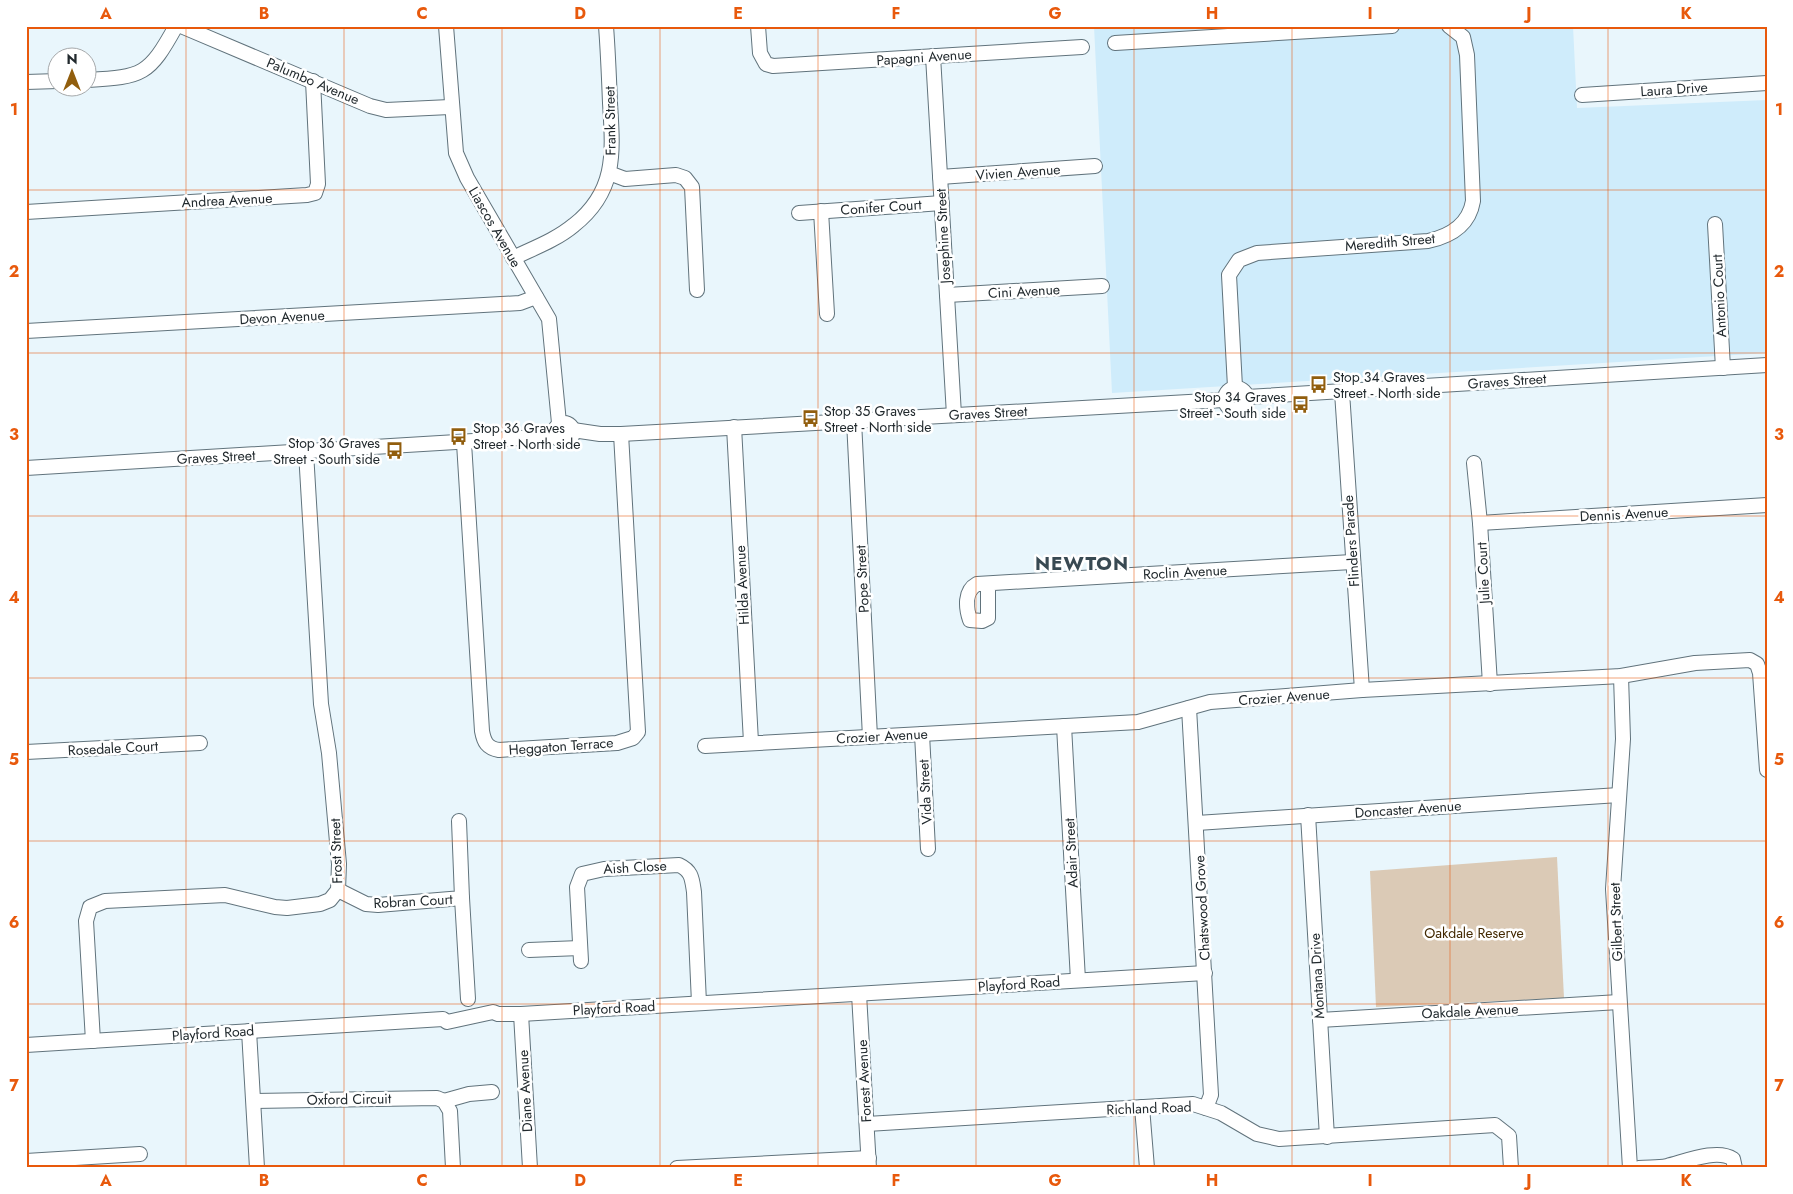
<svg xmlns="http://www.w3.org/2000/svg" width="1793" height="1194" viewBox="0 0 1793 1194" font-family="Jost,sans-serif">
<style>
.built{fill:#cfecfb}
.green{fill:#dbcab6}
.lines{fill:none;stroke-linecap:round;stroke-linejoin:round}
.minor-casing{stroke:#61737c;stroke-width:16}
.minor{stroke:#fff;stroke-width:14}
.grid{fill:none;stroke:#e8590c;stroke-width:1;stroke-opacity:0.55}
.labels{text-anchor:middle;dominant-baseline:central;stroke-width:5;stroke-linejoin:round;paint-order:stroke}
.street-label{font-size:14px;fill:#21292d;stroke:#fff}
.poi-label{font-size:14px;fill:#21292d;stroke:#fff;text-anchor:start}
.park-label{font-size:14px;fill:#422801;stroke:#fff}
.district-label{font-size:19px;font-weight:bold;letter-spacing:1px;fill:#384952;stroke:#fff}
.neatline{fill:none;stroke:#e8590c;stroke-width:2}
.grid-label{font-size:16px;text-anchor:middle;font-weight:bold;fill:#e8590c}
</style>
<rect width="100%" height="100%" fill="#e9f6fc"/>
<polygon class="built" points="1094,26 1573,26 1577,108 1767,100 1767,353 1112,393"/>
<polygon class="green" points="1557,857 1564,998 1376,1007 1370,871"/>
<g class="lines">
<defs>
<g id="minor">
<polyline points="181,26 370,106 386,110 450,107"/>
<polyline points="446,26 456,153 467,178 549,319 559,423"/>
<polyline points="758,26 760,53 766,64 773,66 1082,47"/>
<polyline points="1115,43 1392,26"/>
<polyline points="933,56 954,415"/>
<path d="M 88,80 C 143,77 149,75 176,26"/>
<polyline points="26,82 58,81"/>
<polyline points="1582,95 1767,83"/>
<polyline points="609,173 625,179 676,175 685,178 692,187 697,290"/>
<polyline points="940,177 1095,166"/>
<polyline points="821,211 827,314"/>
<polyline points="26,212 307,195 315,193 318,184 313,81"/>
<polyline points="799,213 942,203"/>
<polyline points="1715,224 1723,368"/>
<path d="M 513,258 C 534,248 556,240 574,225 C 617,191 613,152 610,103 C 609,77 608,52 606,26"/>
<polyline points="947,295 1102,286"/>
<polyline points="26,331 520,303 536,297"/>
<path d="M 1235,387 L 1229,275 L 1239,260 L 1257,253 L 1428,241 C 1451,236 1469,225 1473,201 L 1467,55 L 1463,37 L 1449,26"/>
<circle cx="1236" cy="399" r="11"/>
<polyline points="1342,392 1362,690"/>
<polyline points="1247,397 1767,365"/>
<polyline points="854,421 870,737"/>
<circle cx="564" cy="432" r="9"/>
<polyline points="734,427 751,742"/>
<polyline points="573,430 600,434 621,434 1224,400"/>
<path d="M 464,443 L 482,731 C 484,742 487,748 499,750 L 617,743 L 633,738 L 638,732 L 621,434"/>
<polyline points="1474,463 1480,523 1490,684"/>
<polyline points="26,468 555,436"/>
<polyline points="1480,523 1767,505"/>
<path d="M 988,584 L 988,618 L 982,621 L 970,620 C 966,608 964,591 977,584 L 1352,562"/>
<polyline points="1621,676 1623,739 1613,889 1630,1168"/>
<polyline points="1189,708 1211,1095 1206,1108"/>
<polyline points="1064,726 1078,980"/>
<polyline points="922,734 928,849"/>
<polyline points="705,746 1138,722 1210,702 1362,690 1621,676 1695,663 1750,660 1757,664 1760,673 1767,770"/>
<polyline points="26,752 200,743"/>
<polyline points="1308,815 1327,1137"/>
<polyline points="1197,823 1619,795"/>
<polyline points="338,890 366,904 378,905 462,898 459,821"/>
<polyline points="462,898 468,999"/>
<polyline points="529,950 580,948"/>
<path d="M 581,961 L 577,887 L 582,874 L 604,869 L 679,865 C 692,871 692,879 694,892 L 699,1003"/>
<polyline points="859,994 869,1168"/>
<polyline points="521,1014 530,1168"/>
<polyline points="1320,1020 1619,1002"/>
<polyline points="249,1031 257,1168"/>
<polyline points="93,1041 86,921 90,907 105,901 225,895 275,907 287,908 320,904 330,900 338,890 339,864 329,753 321,704 306,452"/>
<polyline points="26,1045 443,1019 447,1022 493,1012 498,1014 521,1014 1205,973"/>
<polyline points="254,1101 437,1098 444,1101 450,1111 453,1168"/>
<polyline points="444,1101 469,1094 492,1092"/>
<polyline points="1142,1107 1147,1168"/>
<polyline points="867,1124 1193,1104 1221,1113 1257,1134 1279,1139 1495,1125 1509,1136 1511,1168"/>
<polyline points="26,1161 140,1154"/>
<polyline points="677,1168 869,1158"/>
<path d="M 1639,1168 C 1649,1167 1658,1168 1667,1166 C 1684,1162 1717,1148 1733,1159 L 1735,1168"/>
</g>
</defs>
<use href="#minor" class="minor-casing"/>
<use href="#minor" class="minor"/>
</g>
<path class="grid" d="M 186,26 L 186,1168M 344,26 L 344,1168M 502,26 L 502,1168M 660,26 L 660,1168M 818,26 L 818,1168M 976,26 L 976,1168M 1134,26 L 1134,1168M 1292,26 L 1292,1168M 1450,26 L 1450,1168M 1608,26 L 1608,1168M 26,190 L 1767,190M 26,353 L 1767,353M 26,516 L 1767,516M 26,678 L 1767,678M 26,841 L 1767,841M 26,1004 L 1767,1004"/>
<defs>
<symbol id="bus-bare" viewBox="-9 -9 18 18"><path d="M-5-6H5V4H4V6H2V4H-2V6H-4V4H-5ZM-3.5-4V0h7V-4ZM-3.5 1.2v1.5H-2V1.2ZM2 1.2v1.5H3.5V1.2Z" fill="#915e0e" stroke="#fff" stroke-width="2.5" paint-order="stroke"/></symbol>
</defs>
<g fill-rule="evenodd">
<use href="#bus-bare" x="1306" y="372" width="25" height="25"/>
<use href="#bus-bare" x="1288" y="392" width="25" height="25"/>
<use href="#bus-bare" x="798" y="406" width="25" height="25"/>
<use href="#bus-bare" x="446" y="424" width="25" height="25"/>
<use href="#bus-bare" x="382" y="438" width="25" height="25"/>
</g>
<g class="labels">
<g class="street-label">
<text transform="translate(924 57) rotate(-4)">Papagni Avenue</text>
<text transform="translate(313 81) rotate(23)">Palumbo Avenue</text>
<text transform="translate(1674 89) rotate(-4)">Laura Drive</text>
<text transform="translate(610 121) rotate(-91)">Frank Street</text>
<text transform="translate(1018 172) rotate(-4)">Vivien Avenue</text>
<text transform="translate(227 200) rotate(-3)">Andrea Avenue</text>
<text transform="translate(881 207) rotate(-4)">Conifer Court</text>
<text transform="translate(495 227) rotate(60)">Liascos Avenue</text>
<text transform="translate(943 236) rotate(-93)">Josephine Street</text>
<text transform="translate(1390 242) rotate(-5)">Meredith Street</text>
<text transform="translate(1024 291) rotate(-3)">Cini Avenue</text>
<text transform="translate(1719 296) rotate(-93)">Antonio Court</text>
<text transform="translate(282 317) rotate(-3)">Devon Avenue</text>
<text transform="translate(1507 381) rotate(-4)">Graves Street</text>
<text transform="translate(988 413) rotate(-3)">Graves Street</text>
<text transform="translate(216 457) rotate(-3)">Graves Street</text>
<text transform="translate(1624 514) rotate(-3)">Dennis Avenue</text>
<text transform="translate(1351 541) rotate(-94)">Flinders Parade</text>
<text transform="translate(1185 572) rotate(-3)">Roclin Avenue</text>
<text transform="translate(1483 573) rotate(-93)">Julie Court</text>
<text transform="translate(862 579) rotate(-93)">Pope Street</text>
<text transform="translate(742 585) rotate(-93)">Hilda Avenue</text>
<text transform="translate(1284 697) rotate(-4)">Crozier Avenue</text>
<text transform="translate(882 736) rotate(-3)">Crozier Avenue</text>
<text transform="translate(561 746) rotate(-4)">Heggaton Terrace</text>
<text transform="translate(113 748) rotate(-3)">Rosedale Court</text>
<text transform="translate(925 792) rotate(-93)">Vida Street</text>
<text transform="translate(1408 809) rotate(-4)">Doncaster Avenue</text>
<text transform="translate(336 851) rotate(-92)">Frost Street</text>
<text transform="translate(1071 853) rotate(-93)">Adair Street</text>
<text transform="translate(635 867) rotate(-3)">Aish Close</text>
<text transform="translate(413 901) rotate(-3)">Robran Court</text>
<text transform="translate(1202 908) rotate(-93)">Chatswood Grove</text>
<text transform="translate(1616 922) rotate(-92)">Gilbert Street</text>
<text transform="translate(1317 976) rotate(-93)">Montana Drive</text>
<text transform="translate(1019 984) rotate(-4)">Playford Road</text>
<text transform="translate(614 1008) rotate(-3)">Playford Road</text>
<text transform="translate(1470 1011) rotate(-3)">Oakdale Avenue</text>
<text transform="translate(213 1033) rotate(-4)">Playford Road</text>
<text transform="translate(864 1081) rotate(-93)">Forest Avenue</text>
<text transform="translate(525 1091) rotate(-93)">Diane Avenue</text>
<text transform="translate(349 1099) rotate(-1)">Oxford Circuit</text>
<text transform="translate(1149 1108) rotate(-2)">Richland Road</text>
</g>
<g class="poi-label">
<text x="1333" y="377">Stop 34 Graves<tspan x="1333" dy="16">Street - North side</tspan></text>
<text x="1286" y="397" text-anchor="end">Stop 34 Graves<tspan x="1286" dy="16">Street - South side</tspan></text>
<text x="824" y="411">Stop 35 Graves<tspan x="824" dy="16">Street - North side</tspan></text>
<text x="473" y="428">Stop 36 Graves<tspan x="473" dy="16">Street - North side</tspan></text>
<text x="380" y="443" text-anchor="end">Stop 36 Graves<tspan x="380" dy="16">Street - South side</tspan></text>
</g>
<g class="park-label">
<text x="1474" y="933">Oakdale Reserve</text>
</g>
<g class="district-label">
<text x="1082" y="563">NEWTON</text>
</g>
</g>
<rect width="1793" height="1194" fill="none" stroke="#ffffff" stroke-width="55"/>
<g transform="translate(72 72)"><circle r="24" fill="#ffffff" stroke="#a6a9ab"/>
<path d="M0-4L9 19L0 12L-9 19Z" fill="#915e0e"/>
<text y="-8" font-size="14" font-weight="bold" text-anchor="middle" fill="#21292d">N</text>
</g>
<rect x="28" y="28" width="1738" height="1138" class="neatline"/>
<g class="grid-label">
<text x="106" y="19">A</text>
<text x="264" y="19">B</text>
<text x="422" y="19">C</text>
<text x="580" y="19">D</text>
<text x="738" y="19">E</text>
<text x="896" y="19">F</text>
<text x="1055" y="19">G</text>
<text x="1212" y="19">H</text>
<text x="1370" y="19">I</text>
<text x="1529" y="19">J</text>
<text x="1686" y="19">K</text>
<text x="14" y="115">1</text>
<text x="1779" y="115">1</text>
<text x="14" y="277">2</text>
<text x="1779" y="277">2</text>
<text x="14" y="440">3</text>
<text x="1779" y="440">3</text>
<text x="14" y="603">4</text>
<text x="1779" y="603">4</text>
<text x="14" y="765">5</text>
<text x="1779" y="765">5</text>
<text x="14" y="928">6</text>
<text x="1779" y="928">6</text>
<text x="14" y="1091">7</text>
<text x="1779" y="1091">7</text>
<text x="106" y="1186">A</text>
<text x="264" y="1186">B</text>
<text x="422" y="1186">C</text>
<text x="580" y="1186">D</text>
<text x="738" y="1186">E</text>
<text x="896" y="1186">F</text>
<text x="1055" y="1186">G</text>
<text x="1212" y="1186">H</text>
<text x="1370" y="1186">I</text>
<text x="1529" y="1186">J</text>
<text x="1686" y="1186">K</text>
</g>
</svg>
